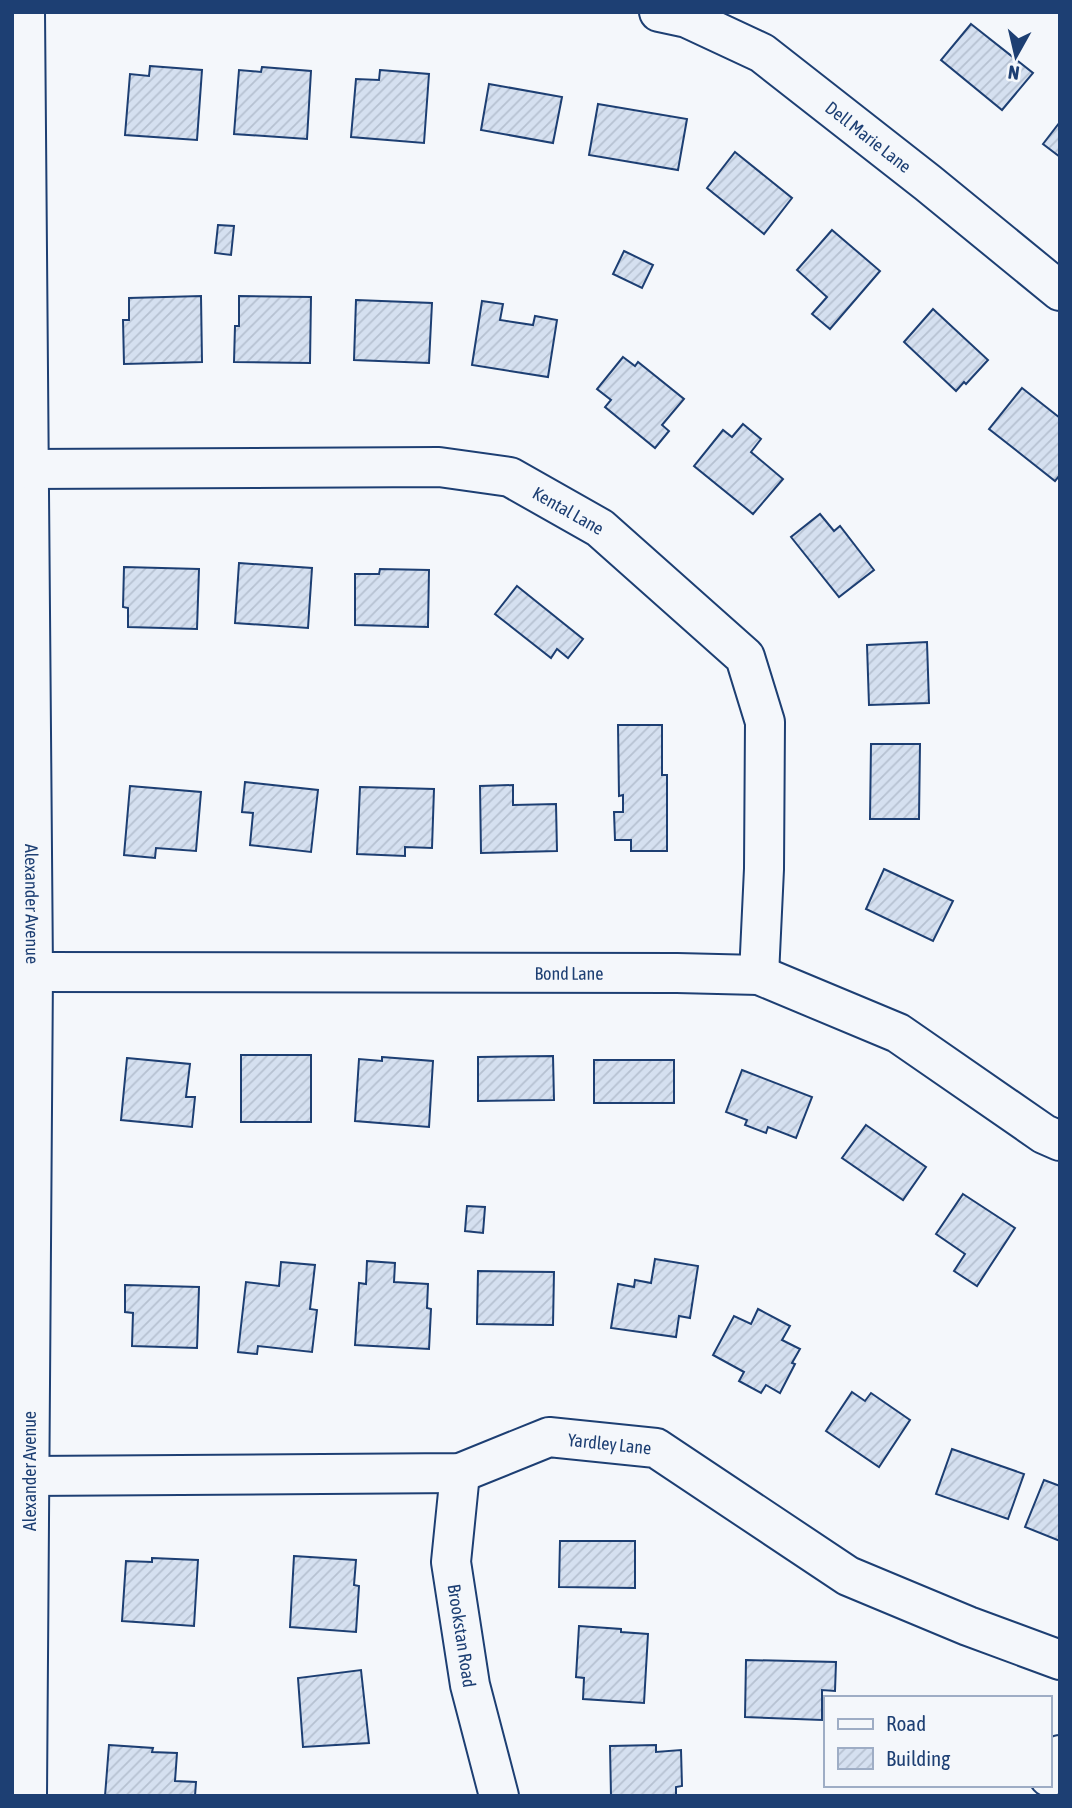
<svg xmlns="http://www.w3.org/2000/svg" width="1072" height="1808" viewBox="0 0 1072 1808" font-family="'Asap Condensed',sans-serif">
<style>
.building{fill:url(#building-hatch);stroke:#1d3f73;stroke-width:2}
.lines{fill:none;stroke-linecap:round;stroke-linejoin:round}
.minor-casing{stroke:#1d3f73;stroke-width:42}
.minor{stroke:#f4f7fb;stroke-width:38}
.labels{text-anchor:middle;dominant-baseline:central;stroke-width:5;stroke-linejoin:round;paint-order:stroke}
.street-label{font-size:18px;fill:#1d3f73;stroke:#f4f7fb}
</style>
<defs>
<pattern id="building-hatch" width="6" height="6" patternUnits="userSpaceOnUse" patternTransform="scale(1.75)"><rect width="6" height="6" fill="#d5e0f0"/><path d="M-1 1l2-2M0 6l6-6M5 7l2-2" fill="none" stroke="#b6c1d1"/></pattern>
</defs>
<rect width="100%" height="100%" fill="#f4f7fb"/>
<g class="building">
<polygon points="971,24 1033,73 1002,110 941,60"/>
<polygon points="150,66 202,70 197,140 125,135 130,74 149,76"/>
<polygon points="262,67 311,71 307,139 234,134 239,70 261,72"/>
<polygon points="380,70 429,74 424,143 351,137 356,79 379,80"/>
<polygon points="489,84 562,97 553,143 481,130"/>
<polygon points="598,104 687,119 678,170 589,155"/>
<polygon points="1060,122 1060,157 1043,144"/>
<polygon points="735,152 792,198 764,234 707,188"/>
<polygon points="218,225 234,226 231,255 215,253"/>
<polygon points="832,230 880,271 830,329 812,314 827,297 797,270"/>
<polygon points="624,251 653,265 642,288 613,274"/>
<polygon points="201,296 202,362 124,364 123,320 129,320 129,298"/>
<polygon points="239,296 311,297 310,363 234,362 235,326 239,326"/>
<polygon points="356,300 432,303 429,363 354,360"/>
<polygon points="482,301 503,304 500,320 533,325 535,316 557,320 548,377 472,365"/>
<polygon points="933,309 988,360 966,384 964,382 956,391 904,342"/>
<polygon points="623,357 635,366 638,362 684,399 662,425 669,431 655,448 605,407 611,400 597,389"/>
<polygon points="1022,388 1060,418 1060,475 1055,481 989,429"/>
<polygon points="743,424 761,439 751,452 783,479 753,514 694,466 723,430 732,437"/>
<polygon points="820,514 834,531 840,526 874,570 839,597 791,537"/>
<polygon points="239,563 312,568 308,628 235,623"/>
<polygon points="124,567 199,569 197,629 128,627 128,608 123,607"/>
<polygon points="380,569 429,570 428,627 355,625 355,574 379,574"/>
<polygon points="517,586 583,639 568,658 557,649 551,658 495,614"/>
<polygon points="927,642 929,703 869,705 867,645"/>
<polygon points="618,725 662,725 662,775 667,775 667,851 631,851 631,840 615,840 614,812 623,812 623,795 619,796"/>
<polygon points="871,744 920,744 919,819 870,819"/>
<polygon points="245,782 318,790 311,852 250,845 253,813 242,812"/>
<polygon points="513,785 513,805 556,804 557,851 481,853 480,786"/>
<polygon points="130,786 201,792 196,851 156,848 155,858 124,855"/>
<polygon points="360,787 434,789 432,848 405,847 405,856 357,854"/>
<polygon points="884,869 953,901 933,941 866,909"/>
<rect x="241" y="1055" width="70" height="67"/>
<polygon points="553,1056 554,1100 478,1101 478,1057"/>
<polygon points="382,1057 433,1061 429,1127 355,1121 359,1059 382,1061"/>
<polygon points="127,1058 190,1064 186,1097 195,1097 192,1127 121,1120"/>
<rect x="594" y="1060" width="80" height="43"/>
<polygon points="742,1070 812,1097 796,1138 768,1127 766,1133 745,1125 747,1120 726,1112"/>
<polygon points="866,1125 926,1167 903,1200 842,1158"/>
<polygon points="963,1194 1015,1228 977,1286 954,1271 965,1254 936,1234"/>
<polygon points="467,1206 485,1207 483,1233 465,1231"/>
<polygon points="655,1259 698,1266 690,1318 679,1316 676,1337 611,1328 618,1284 634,1287 635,1280 651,1283"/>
<polygon points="367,1261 395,1263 394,1282 428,1284 427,1308 431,1309 429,1349 355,1345 359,1283 366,1284"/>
<polygon points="281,1262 315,1265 310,1309 317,1310 312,1352 258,1346 257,1354 238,1352 246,1282 279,1286"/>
<polygon points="478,1271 554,1272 553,1325 477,1324"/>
<polygon points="125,1285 199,1287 197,1348 132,1346 133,1313 125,1312"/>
<polygon points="758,1309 790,1326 782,1340 800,1349 792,1363 795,1364 780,1393 766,1385 761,1393 739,1381 744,1372 713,1355 734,1316 751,1324"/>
<polygon points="852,1392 865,1401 871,1393 910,1420 879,1467 826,1431"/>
<polygon points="952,1449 1024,1474 1008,1519 936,1494"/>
<polygon points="1044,1480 1060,1486 1060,1541 1025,1527"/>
<polygon points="560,1541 635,1541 635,1588 559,1587"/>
<polygon points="294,1556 356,1560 354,1585 359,1586 356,1632 290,1627"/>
<polygon points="152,1558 198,1560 194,1626 122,1621 126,1561 152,1562"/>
<polygon points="579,1626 621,1629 621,1632 648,1634 644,1703 583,1699 584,1678 576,1677"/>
<polygon points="746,1660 836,1662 835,1691 822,1690 822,1720 745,1717"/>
<polygon points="361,1670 369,1743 303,1747 298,1678"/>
<polygon points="109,1745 153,1748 152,1752 177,1753 175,1781 196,1782 195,1796 105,1796"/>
<polygon points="656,1745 656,1752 681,1750 682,1786 676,1787 676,1796 611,1796 610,1746"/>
</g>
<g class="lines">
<defs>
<g id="minor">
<path id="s1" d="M 25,12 L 33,972 L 27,1796"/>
<path id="s2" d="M 659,12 L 687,18 L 762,53 L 928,183 L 1060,291"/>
<path id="s3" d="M 27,469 L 439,467 L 510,477 L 600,528 L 745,657 L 765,722 L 764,869 L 759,975"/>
<path id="s4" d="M 33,972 L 677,973 L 759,975 L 898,1033 L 1044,1134 L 1060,1141"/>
<path id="s5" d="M 460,1473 L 451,1562 L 470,1685 L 499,1796"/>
<path id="s6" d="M 29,1476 L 460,1473 L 549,1437 L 656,1448 L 848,1576 L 968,1626 L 1060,1660"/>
<polyline points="1049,1777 1060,1755"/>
</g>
</defs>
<use href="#minor" class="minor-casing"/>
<use href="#minor" class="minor"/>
</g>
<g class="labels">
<g class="street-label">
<text stroke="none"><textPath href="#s2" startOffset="247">Dell Marie Lane</textPath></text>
<text stroke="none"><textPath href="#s3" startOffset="551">Kental Lane</textPath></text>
<text stroke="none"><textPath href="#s1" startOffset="892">Alexander Avenue</textPath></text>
<text stroke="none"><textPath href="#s4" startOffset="536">Bond Lane</textPath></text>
<text stroke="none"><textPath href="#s6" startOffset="588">Yardley Lane</textPath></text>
<text transform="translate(29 1471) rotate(-90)">Alexander Avenue</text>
<text stroke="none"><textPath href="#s5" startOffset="164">Brookstan Road</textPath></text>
</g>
</g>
<rect width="1072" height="1808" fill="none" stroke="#1d3f73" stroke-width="28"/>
<rect x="824" y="1696" width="228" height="91" fill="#f4f7fb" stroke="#9eadc5" stroke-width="2"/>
<rect x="838" y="1719" width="35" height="10" fill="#f4f7fb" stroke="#9eadc5" stroke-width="2"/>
<text x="886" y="1731" font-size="21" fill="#1d3f73">Road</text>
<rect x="838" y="1748" width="35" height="21" fill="url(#building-hatch)" stroke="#9eadc5" stroke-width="2"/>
<text x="886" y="1766" font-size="21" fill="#1d3f73">Building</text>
<g transform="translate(1016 56) rotate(188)" stroke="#f4f7fb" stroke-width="5" paint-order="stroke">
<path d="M0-5L12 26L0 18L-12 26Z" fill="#1d3f73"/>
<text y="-10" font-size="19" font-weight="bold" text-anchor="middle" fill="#1d3f73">N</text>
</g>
</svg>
